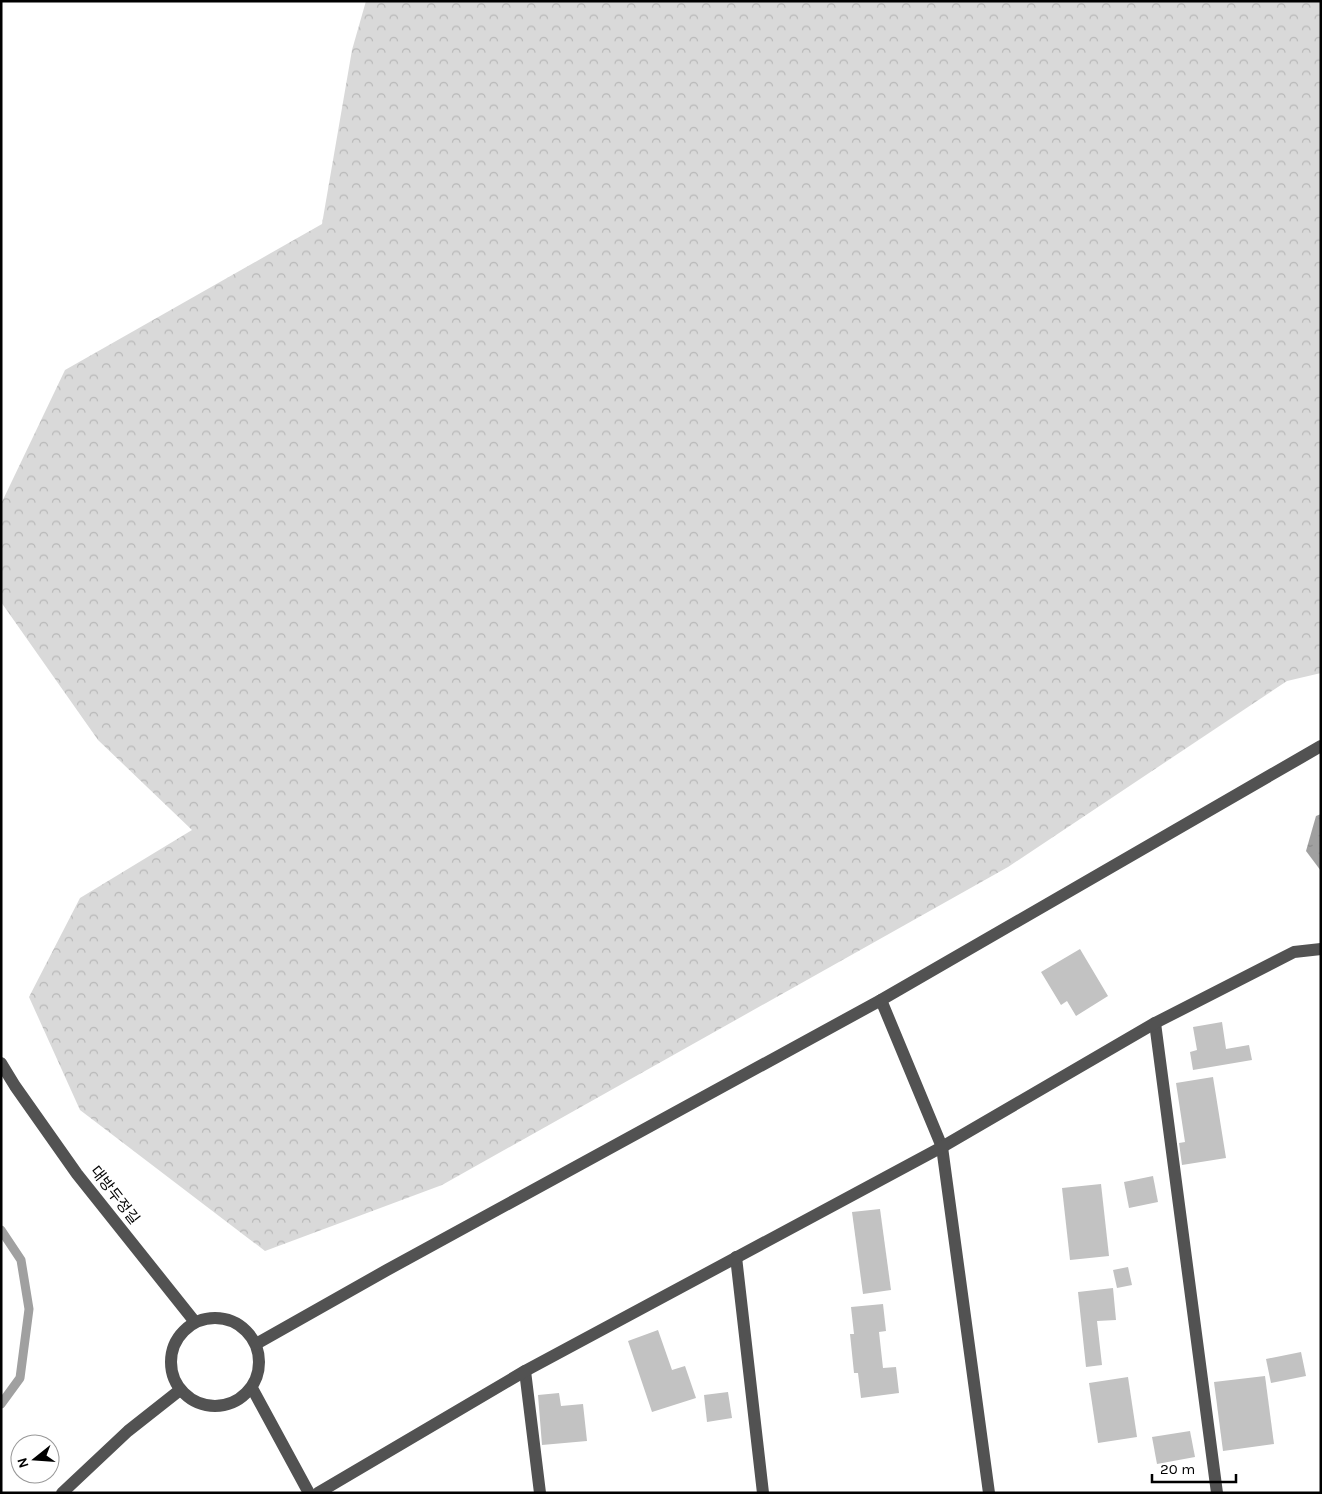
<svg xmlns="http://www.w3.org/2000/svg" width="1322" height="1494" viewBox="0 0 1322 1494" font-family="Karla,'Noto Sans KR',sans-serif">
<style>
.forest{fill:url(#forest-crowns)}
.water{fill:url(#water-ripples)}
.lines{fill:none;stroke-linecap:round;stroke-linejoin:round}
.stream{stroke:#a0a0a0;stroke-width:9}
.building{fill:#c2c2c2}
.minor{stroke:#525252;stroke-width:12}
.labels{text-anchor:middle;dominant-baseline:central;stroke-width:4;stroke-linejoin:round;paint-order:stroke}
.street-label{font-size:15px;fill:#000;stroke:#fff}
</style>
<defs>
<pattern id="forest-crowns" width="20" height="18" patternUnits="userSpaceOnUse" patternTransform="scale(1.25)"><rect width="20" height="18" fill="#d9d9d9"/><path d="M2 6a3 3 0 1 1 6 0M12 15a3 3 0 1 1 6 0" fill="none" stroke="#b8b8b8"/></pattern>
<pattern id="water-ripples" width="26" height="14" patternUnits="userSpaceOnUse" patternTransform="scale(1.25)"><rect width="26" height="14" fill="#a0a0a0"/><path d="M2 4q2-2 4 0t4 0M15 11q2-2 4 0t4 0" fill="none" stroke="#888"/></pattern>
</defs>
<rect width="100%" height="100%" fill="#fff"/>
<polygon class="forest" points="366,1 1321,1 1321,673 1287,681 1008,867 442,1185 265,1251 80,1110 29,997 80,898 192,830 98,740 1,602 1,504 65,370 322,224 352,50"/>
<polygon class="water" points="1321,814 1321,871 1306,851 1316,816"/>
<g class="lines">
<polyline class="stream" points="1,1230 21,1260 29,1309 20,1378 1,1404"/>
</g>
<g class="building">
<polygon points="1080,949 1108,996 1076,1016 1067,1001 1061,1005 1041,972"/>
<polygon points="1222,1022 1226,1049 1249,1045 1252,1060 1193,1070 1190,1052 1197,1050 1193,1027"/>
<polygon points="1213,1077 1226,1158 1182,1165 1179,1143 1185,1142 1176,1083"/>
<polygon points="1153,1176 1158,1202 1129,1208 1124,1182"/>
<polygon points="1101,1184 1109,1256 1070,1260 1062,1188"/>
<polygon points="880,1209 891,1290 863,1294 852,1212"/>
<polygon points="1128,1267 1132,1285 1117,1288 1113,1270"/>
<polygon points="1113,1288 1116,1320 1097,1321 1102,1365 1086,1367 1078,1292"/>
<polygon points="883,1304 886,1331 879,1332 883,1368 896,1367 899,1393 861,1398 858,1373 854,1373 850,1334 854,1334 851,1307"/>
<polygon points="658,1330 672,1370 685,1366 696,1398 652,1412 628,1341"/>
<polygon points="1301,1352 1306,1376 1271,1383 1266,1359"/>
<polygon points="1265,1376 1274,1444 1223,1451 1214,1382"/>
<polygon points="1128,1377 1137,1437 1098,1443 1089,1383"/>
<polygon points="728,1392 732,1418 707,1422 704,1395"/>
<polygon points="559,1393 561,1406 583,1404 587,1441 542,1445 538,1395"/>
<polygon points="1190,1431 1195,1457 1157,1464 1152,1437"/>
</g>
<g class="lines">
<g class="minor">
<polyline points="881,1000 942,1147 989,1493"/>
<polyline points="1155,1023 1217,1493"/>
<polyline points="1,1063 15,1086 77,1174 195,1322"/>
<polyline points="736,1257 763,1493"/>
<circle cx="215" cy="1362" r="44"/>
<polyline points="256,1344 387,1270 881,1000 1321,746"/>
<polyline points="525,1371 540,1493"/>
<polyline points="252,1388 309,1493"/>
<polyline points="62,1493 128,1431 180,1390"/>
<polyline points="318,1493 525,1371 942,1147 1155,1023 1294,952 1321,949"/>
</g>
</g>
<g class="labels">
<g class="street-label">
<text transform="translate(115 1195) rotate(52)">대방두정길</text>
</g>
</g>
<rect width="1322" height="1494" fill="none" stroke="#000000" stroke-width="5"/>
<g transform="translate(35 1459) rotate(253)"><circle r="24" fill="#ffffff" stroke="#999999"/>
<path d="M0-4L9 19L0 12L-9 19Z" fill="#000000"/>
<text y="-8" font-size="14" font-weight="bold" text-anchor="middle" fill="#000000">N</text>
</g>
<path d="M1152 1474v8h84v-8" fill="none" stroke="#000000" stroke-width="2.5"/>
<text x="1160" y="1474" font-size="15" fill="#000000" stroke="#ffffff" stroke-width="4" paint-order="stroke">20 m</text>
</svg>
